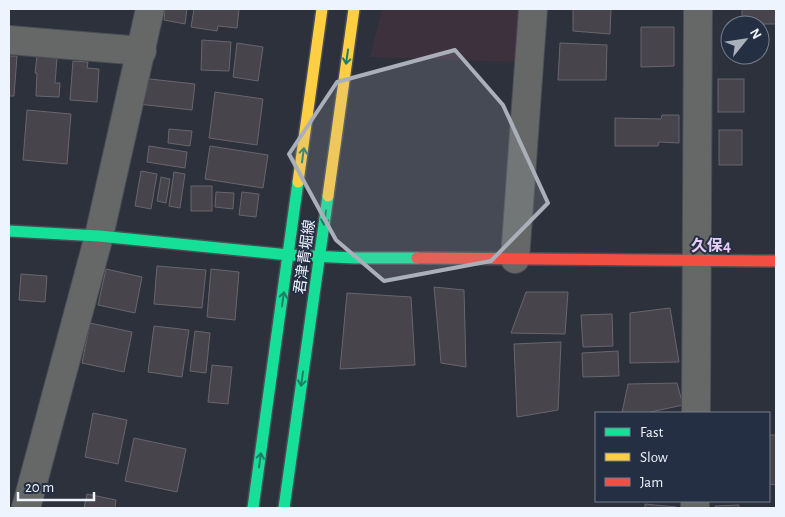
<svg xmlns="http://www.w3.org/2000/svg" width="785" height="517" viewBox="0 0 785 517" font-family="'Alegreya Sans','Noto Sans JP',sans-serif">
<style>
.commercial{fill:#3d313e}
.building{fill:#48444c;stroke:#68656c}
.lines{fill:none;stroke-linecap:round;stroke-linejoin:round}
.street-casing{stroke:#494d55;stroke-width:30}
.fast-casing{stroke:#494d55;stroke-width:14}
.slow-casing{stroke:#494d55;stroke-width:14}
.jam-casing{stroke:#494d55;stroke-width:14}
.street{stroke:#656866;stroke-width:28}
.fast{stroke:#16e098;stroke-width:11}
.slow{stroke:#ffcf43;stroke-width:11}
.jam{stroke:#f24e42;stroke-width:11}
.oneway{stroke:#1e7f69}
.marked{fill:#aab0ba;fill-opacity:0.2;stroke:#aab0ba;stroke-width:4;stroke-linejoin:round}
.labels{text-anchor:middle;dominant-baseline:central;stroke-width:4;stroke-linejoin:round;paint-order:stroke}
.street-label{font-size:15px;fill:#eef4fe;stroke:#252f43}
.neighbourhood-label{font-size:16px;font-weight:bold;fill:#e6cef6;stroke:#252f43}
</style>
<rect width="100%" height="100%" fill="#2c313c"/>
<polygon class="commercial" points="382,9 519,9 516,62 370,57"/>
<g class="building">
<polygon points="165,9 187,9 185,24 164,20"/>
<polygon points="194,9 239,9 237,28 218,26 217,31 191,27"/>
<polygon points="573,9 611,9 610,34 573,31"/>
<polygon points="742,9 776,9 776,24 757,24 757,25 742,25"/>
<polygon points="641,27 674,27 674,66 641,67"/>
<polygon points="202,40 231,42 229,71 201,70"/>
<polygon points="237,43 263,47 258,81 233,77"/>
<polygon points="560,43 607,45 606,80 558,80"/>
<polygon points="9,56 17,56 14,96 9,96"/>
<polygon points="37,56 57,58 55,83 60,83 59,97 36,96 37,73 35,73"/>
<polygon points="73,61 88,62 87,68 99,69 97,102 70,100"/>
<polygon points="141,78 195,84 192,110 138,104"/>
<rect x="718" y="79" width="26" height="33"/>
<polygon points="215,92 263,99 257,145 209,138"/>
<polygon points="27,110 71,114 67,164 23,160"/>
<polygon points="662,115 679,115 679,143 659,142 658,146 615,146 615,118 661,119"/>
<polygon points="169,129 192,131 190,146 168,143"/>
<rect x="719" y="130" width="23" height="35"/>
<polygon points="149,146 187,152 185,168 147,162"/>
<polygon points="210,146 268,155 263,188 205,179"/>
<polygon points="141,171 157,174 151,209 135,206"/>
<polygon points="174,172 185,174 180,208 169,206"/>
<polygon points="161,177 170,179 166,203 157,201"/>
<rect x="191" y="186" width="21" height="25"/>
<polygon points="216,192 234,193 233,209 215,207"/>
<polygon points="242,192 259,194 256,217 239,215"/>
<polygon points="157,266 206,270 202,308 154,304"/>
<polygon points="106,269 142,277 135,313 98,305"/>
<polygon points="211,269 239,272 235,320 207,317"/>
<polygon points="21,274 47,276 45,302 19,300"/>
<polygon points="434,287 464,290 466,367 441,363"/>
<polygon points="526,292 568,292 565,334 511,333"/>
<polygon points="347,293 411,297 415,365 340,369"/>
<polygon points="670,308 679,362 630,363 630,313"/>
<polygon points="612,314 613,346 583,347 581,315"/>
<polygon points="90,323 132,332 124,372 82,363"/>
<polygon points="154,326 189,330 182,377 148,372"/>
<polygon points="195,331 210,333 206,373 190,371"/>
<polygon points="561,342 558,410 517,417 514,344"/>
<polygon points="618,351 619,376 583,377 582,353"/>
<polygon points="212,365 232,367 228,404 208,402"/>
<polygon points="677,383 683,405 646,413 622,413 628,384"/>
<polygon points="93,413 127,420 118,464 85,457"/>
<polygon points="769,435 776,435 776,485 769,484"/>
<polygon points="134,438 186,449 177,492 125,481"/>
<polygon points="87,494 116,500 115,508 84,508"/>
<polygon points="645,504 676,507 676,508 645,508"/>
<polygon points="739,505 739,508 715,508 715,506"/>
</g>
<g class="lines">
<defs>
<g id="street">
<polyline points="9,40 142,51"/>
<polyline points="515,259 533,9"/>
<polyline points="696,413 698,9"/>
<polyline points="26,508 99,236 150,9"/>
<polyline points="695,508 695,501"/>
</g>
<g id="fast">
<polyline points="9,231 99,236 289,255 354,258 417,258"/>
<polyline points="253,508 298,182"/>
<polyline points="284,508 328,196"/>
</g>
<g id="slow">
<polyline points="298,182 322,9"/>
<polyline points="328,196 354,9"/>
</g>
<polyline id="jam" points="417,258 776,261"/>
</defs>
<use href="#street" class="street-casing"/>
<use href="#fast" class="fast-casing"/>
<use href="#slow" class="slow-casing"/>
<use href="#jam" class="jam-casing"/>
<use href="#street" class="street"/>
<use href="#fast" class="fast"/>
<use href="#slow" class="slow"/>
<use href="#jam" class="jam"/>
</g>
<defs><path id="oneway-shaft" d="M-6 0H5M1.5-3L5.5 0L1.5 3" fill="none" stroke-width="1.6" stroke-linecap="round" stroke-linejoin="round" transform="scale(1.25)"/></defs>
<g class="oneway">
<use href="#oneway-shaft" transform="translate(347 57) rotate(98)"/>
<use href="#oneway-shaft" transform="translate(303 155) rotate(-82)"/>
<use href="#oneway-shaft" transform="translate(325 218) rotate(98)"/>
<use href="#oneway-shaft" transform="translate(283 299) rotate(-82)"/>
<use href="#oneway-shaft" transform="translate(302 379) rotate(98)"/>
<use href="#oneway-shaft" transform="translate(260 460) rotate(-82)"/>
</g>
<path class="marked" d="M 455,50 L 503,105 L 548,203 L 491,261 L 384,281 L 336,240 L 289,154 L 337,82 Z"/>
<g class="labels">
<g class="street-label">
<text transform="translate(305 257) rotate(-82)">君津青堀線</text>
</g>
<g class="neighbourhood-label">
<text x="711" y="246">久保4</text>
</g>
</g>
<rect width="785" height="517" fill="none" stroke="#eef4fe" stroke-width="20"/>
<rect x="595" y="412" width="175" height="90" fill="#252f43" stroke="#757e8e"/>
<rect x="605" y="428" width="25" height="8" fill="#16e098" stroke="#757e8e"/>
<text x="640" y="437" font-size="15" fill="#eef4fe">Fast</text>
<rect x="605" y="453" width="25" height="8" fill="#ffcf43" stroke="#757e8e"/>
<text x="640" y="462" font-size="15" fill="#eef4fe">Slow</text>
<rect x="605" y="478" width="25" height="8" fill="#f24e42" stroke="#757e8e"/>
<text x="640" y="487" font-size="15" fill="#eef4fe">Jam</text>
<g transform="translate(745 40) rotate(60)"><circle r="24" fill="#252f43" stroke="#757e8e"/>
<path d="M0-4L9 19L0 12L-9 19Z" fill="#aab0ba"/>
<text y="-8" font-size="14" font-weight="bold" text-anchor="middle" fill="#eef4fe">N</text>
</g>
<path d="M18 492v8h76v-8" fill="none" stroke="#eef4fe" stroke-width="2.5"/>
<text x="25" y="492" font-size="15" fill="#eef4fe" stroke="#252f43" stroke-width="4" paint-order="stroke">20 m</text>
</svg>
